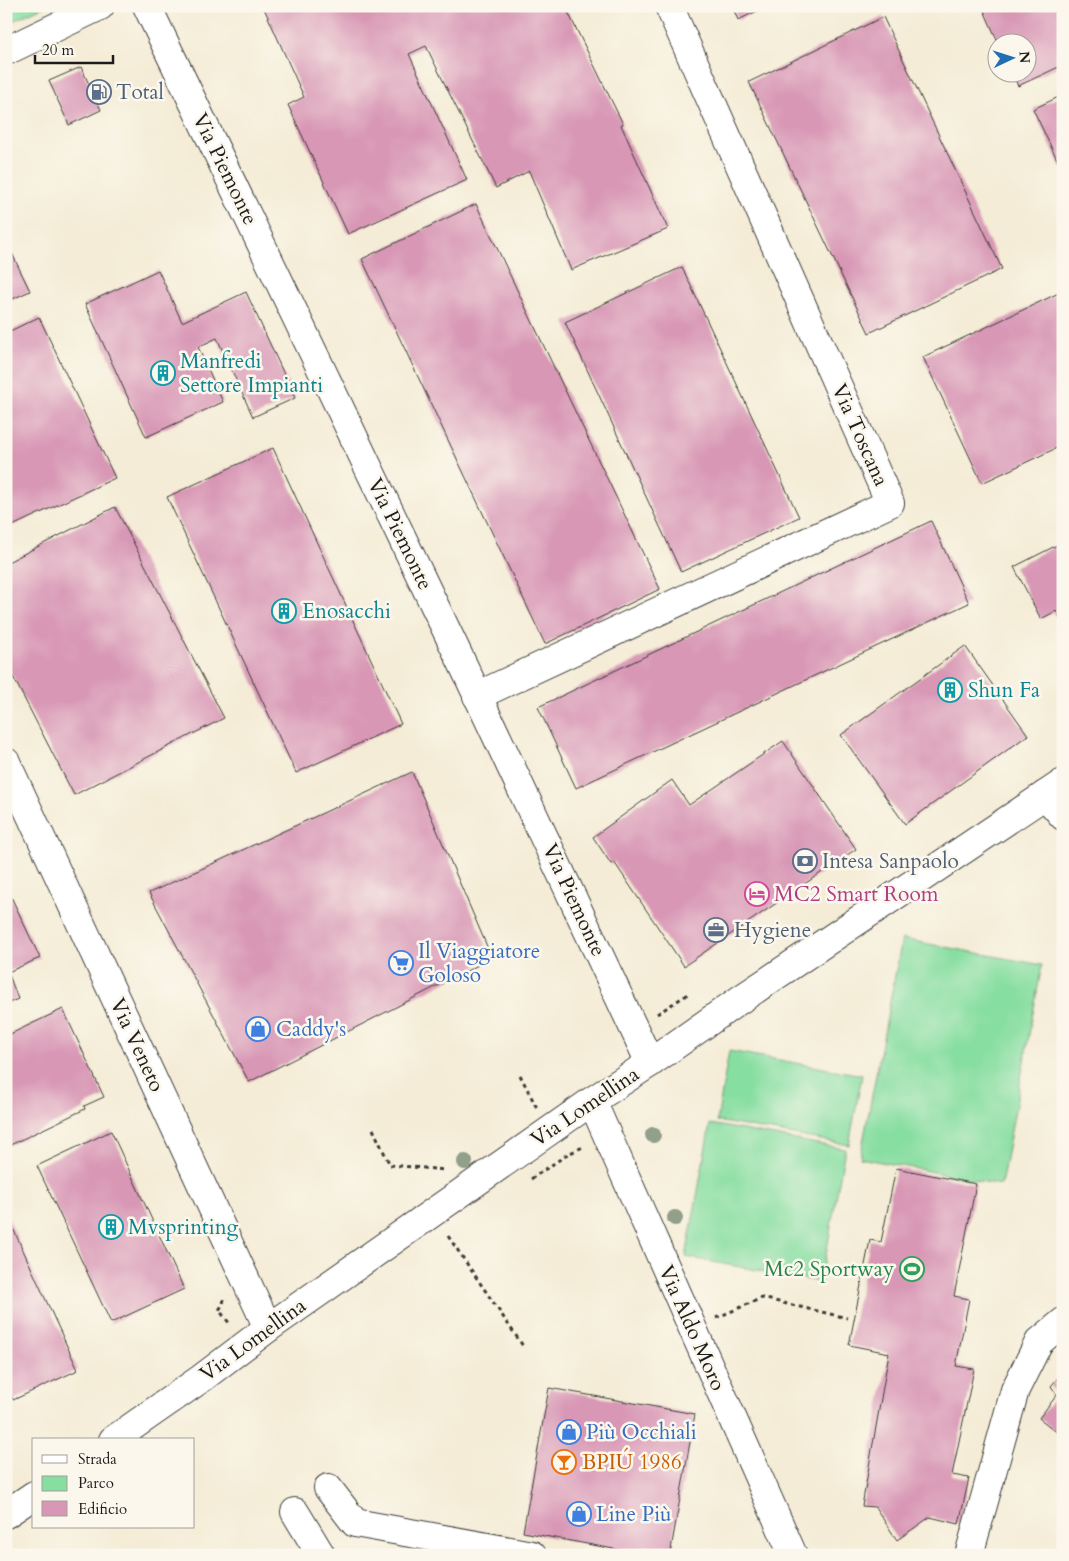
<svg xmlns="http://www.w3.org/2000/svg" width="1069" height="1561" viewBox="0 0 1069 1561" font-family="Cardo,serif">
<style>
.green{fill:#87dea1;stroke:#527d5e}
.building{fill:#d897b5}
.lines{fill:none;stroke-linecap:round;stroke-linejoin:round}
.minor-casing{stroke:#3c3b38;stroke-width:30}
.major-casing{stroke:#3c3b38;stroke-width:30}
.path{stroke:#3c3b38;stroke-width:3;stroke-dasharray:4 4;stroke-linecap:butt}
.minor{stroke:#fff;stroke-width:28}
.major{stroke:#fff;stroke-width:28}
.tree{fill:#929f8a}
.labels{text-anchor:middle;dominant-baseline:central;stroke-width:5;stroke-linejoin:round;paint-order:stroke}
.service-label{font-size:21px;fill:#4e5e75;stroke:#fbf7ec;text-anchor:start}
.street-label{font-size:21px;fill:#1c1c1c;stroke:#fbf7ec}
.culture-label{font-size:21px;fill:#0d838f;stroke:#fbf7ec;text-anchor:start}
.hotel-label{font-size:21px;fill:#b23c85;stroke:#fbf7ec;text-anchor:start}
.shop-label{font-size:21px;fill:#366cbe;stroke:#fbf7ec;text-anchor:start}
.leisure-label{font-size:21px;fill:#27864d;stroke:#fbf7ec;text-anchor:end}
.food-label{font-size:21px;fill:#c56008;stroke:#fbf7ec;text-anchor:start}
</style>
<rect width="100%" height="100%" fill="#fbf7ec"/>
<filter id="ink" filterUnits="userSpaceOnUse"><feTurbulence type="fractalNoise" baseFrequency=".02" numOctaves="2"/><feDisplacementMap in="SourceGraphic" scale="10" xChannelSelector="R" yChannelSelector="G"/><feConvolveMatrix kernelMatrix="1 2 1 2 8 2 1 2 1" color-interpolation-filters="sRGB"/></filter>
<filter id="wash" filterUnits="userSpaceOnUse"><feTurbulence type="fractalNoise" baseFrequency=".0096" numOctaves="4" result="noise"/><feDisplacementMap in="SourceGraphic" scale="20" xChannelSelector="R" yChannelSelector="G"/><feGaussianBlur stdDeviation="1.12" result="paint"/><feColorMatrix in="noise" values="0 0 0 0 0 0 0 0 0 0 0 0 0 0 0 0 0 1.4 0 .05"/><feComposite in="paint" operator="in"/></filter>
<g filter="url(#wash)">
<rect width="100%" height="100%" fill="#f4ecd6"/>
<g class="green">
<polygon points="6,6 45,6 6,24"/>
<polygon points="902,939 1042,965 1001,1185 860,1158"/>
<polygon points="729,1051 862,1075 849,1145 717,1121"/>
<polygon points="710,1124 845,1149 821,1282 686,1257"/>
</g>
<g id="blocks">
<g class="building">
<polygon points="263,6 565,6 623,124 621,125 668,229 571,270 529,171 496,188 426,46 409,54 467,180 348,234 288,105 304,97"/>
<polygon points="732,6 768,6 738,20"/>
<polygon points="982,6 1063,6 1063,65 1018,86 1012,72 1026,72 1026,42 998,42"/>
<polygon points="883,17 1002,269 869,333 749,82"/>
<polygon points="81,67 101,110 69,125 49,81"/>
<polygon points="1063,95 1063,172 1033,109"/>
<polygon points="476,204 660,589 545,644 362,259"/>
<polygon points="6,241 30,291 6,302"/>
<polygon points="682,267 799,517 681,572 565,322"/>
<polygon points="158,270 182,322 246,292 295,398 253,417 217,338 198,347 223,402 146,437 85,304"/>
<polygon points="1063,291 1063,445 982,483 923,357"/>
<polygon points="39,317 115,478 6,529 6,333"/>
<polygon points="273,448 401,724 296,773 167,497"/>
<polygon points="115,507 224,718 74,795 6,663 6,563"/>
<polygon points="931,521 969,603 576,788 538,707"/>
<polygon points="1063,542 1063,623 1056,611 1041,619 1014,567"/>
<polygon points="965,646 1028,735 905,824 841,735"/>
<polygon points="783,741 856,849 684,966 614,862 611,864 593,837 672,780 689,805"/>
<polygon points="412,772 492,958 249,1082 149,893"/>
<polygon points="6,886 40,958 8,972 18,999 6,1004"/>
<polygon points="63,1009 104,1097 84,1106 85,1109 6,1147 6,1036"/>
<polygon points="111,1131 184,1289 111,1323 37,1166"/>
<polygon points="896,1168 976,1184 954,1296 969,1299 956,1366 974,1369 952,1475 969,1478 959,1524 930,1517 897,1540 875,1507 862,1506 889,1353 849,1345 870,1240 881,1242"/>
<polygon points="6,1213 78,1370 13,1400 6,1385"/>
<polygon points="1063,1372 1063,1428 1058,1433 1039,1418 1057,1395 1051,1386"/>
<polygon points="549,1388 695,1414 670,1555 646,1555 523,1532"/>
</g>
</g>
</g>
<g filter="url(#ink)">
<use href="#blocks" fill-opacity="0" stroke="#3c3b38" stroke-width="1"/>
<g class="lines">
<defs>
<g id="minor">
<polyline points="147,6 465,669 650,1063"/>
<polyline points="6,51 100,6"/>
<polyline points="477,696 890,503 669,6"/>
<polyline points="6,762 268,1328"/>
<polyline points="1045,795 1063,816"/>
<polyline points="592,1101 793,1555"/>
<polyline points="328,1488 355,1523 532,1555"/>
<polyline points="295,1512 321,1555"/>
<polyline points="969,1555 1015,1390 1039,1342 1063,1322"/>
</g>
<g id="major">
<polyline points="113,1440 202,1378 268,1328 592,1101 650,1063 738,1001 1063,783"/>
<polyline points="6,1514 34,1495"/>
</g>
</defs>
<use href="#minor" class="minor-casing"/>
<use href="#major" class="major-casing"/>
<g class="path">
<polyline points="657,1014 688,994"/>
<polyline points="520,1075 537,1108"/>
<polyline points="373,1129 390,1165 446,1170"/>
<polyline points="531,1179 568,1154 583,1147"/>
<polyline points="448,1236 523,1346"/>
<polyline points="224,1299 223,1304 219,1310 230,1324"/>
<polyline points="716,1318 762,1298 847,1318"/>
</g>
<use href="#minor" class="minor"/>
<use href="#major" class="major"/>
</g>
<g class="tree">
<circle cx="653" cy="1135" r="8"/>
<circle cx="465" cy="1162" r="8"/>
<circle cx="675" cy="1218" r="8"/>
</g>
</g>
<defs>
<symbol id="fuel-ring" viewBox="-11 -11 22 22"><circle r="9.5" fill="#fbf7ec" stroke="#5c6f8a" stroke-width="1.5"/><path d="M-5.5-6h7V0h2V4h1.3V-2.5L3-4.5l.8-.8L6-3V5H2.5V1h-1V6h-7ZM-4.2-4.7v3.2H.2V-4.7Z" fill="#5c6f8a"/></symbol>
<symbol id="building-ring" viewBox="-11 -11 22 22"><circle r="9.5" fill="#fbf7ec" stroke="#0f9aa8" stroke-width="1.5"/><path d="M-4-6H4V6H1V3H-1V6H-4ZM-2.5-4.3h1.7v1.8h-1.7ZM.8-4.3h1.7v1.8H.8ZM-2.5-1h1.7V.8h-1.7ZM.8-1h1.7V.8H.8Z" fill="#0f9aa8"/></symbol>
<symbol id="bank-ring" viewBox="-11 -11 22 22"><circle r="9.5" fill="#fbf7ec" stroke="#5c6f8a" stroke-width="1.5"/><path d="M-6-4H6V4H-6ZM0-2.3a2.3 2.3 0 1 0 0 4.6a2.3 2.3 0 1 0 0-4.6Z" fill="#5c6f8a"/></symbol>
<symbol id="hotel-ring" viewBox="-11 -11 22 22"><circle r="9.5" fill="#fbf7ec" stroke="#d1479c" stroke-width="1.5"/><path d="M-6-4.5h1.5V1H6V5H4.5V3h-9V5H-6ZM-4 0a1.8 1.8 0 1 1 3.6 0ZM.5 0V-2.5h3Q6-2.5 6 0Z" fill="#d1479c"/></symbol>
<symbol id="office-ring" viewBox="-11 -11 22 22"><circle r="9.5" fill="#fbf7ec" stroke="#5c6f8a" stroke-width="1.5"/><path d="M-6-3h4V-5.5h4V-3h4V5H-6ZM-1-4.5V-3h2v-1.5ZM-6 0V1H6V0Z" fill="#5c6f8a"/></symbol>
<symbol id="supermarket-ring" viewBox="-11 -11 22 22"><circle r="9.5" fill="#fbf7ec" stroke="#3f7fe0" stroke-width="1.5"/><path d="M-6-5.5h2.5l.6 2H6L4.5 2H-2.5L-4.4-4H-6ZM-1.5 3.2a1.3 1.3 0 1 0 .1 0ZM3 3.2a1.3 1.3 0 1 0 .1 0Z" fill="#3f7fe0"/></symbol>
<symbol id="shop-ring" viewBox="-11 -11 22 22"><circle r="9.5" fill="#fbf7ec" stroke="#3f7fe0" stroke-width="1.5"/><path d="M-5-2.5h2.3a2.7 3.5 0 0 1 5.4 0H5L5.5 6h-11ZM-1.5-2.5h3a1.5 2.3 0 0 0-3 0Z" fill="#3f7fe0"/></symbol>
<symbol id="stadium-ring" viewBox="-11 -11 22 22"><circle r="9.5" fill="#fbf7ec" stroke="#2e9e5b" stroke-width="1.5"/><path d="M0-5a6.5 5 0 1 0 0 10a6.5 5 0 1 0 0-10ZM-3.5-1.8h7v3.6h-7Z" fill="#2e9e5b"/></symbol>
<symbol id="bar-ring" viewBox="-11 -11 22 22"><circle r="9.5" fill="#fbf7ec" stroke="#e8710a" stroke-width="1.5"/><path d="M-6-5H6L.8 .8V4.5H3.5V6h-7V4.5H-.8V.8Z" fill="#e8710a"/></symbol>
</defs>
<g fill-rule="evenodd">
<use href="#fuel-ring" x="85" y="78" width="28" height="28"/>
<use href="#building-ring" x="149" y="359" width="28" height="28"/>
<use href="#building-ring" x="270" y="597" width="28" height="28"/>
<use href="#building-ring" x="936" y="676" width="28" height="28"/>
<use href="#bank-ring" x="791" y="847" width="28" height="28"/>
<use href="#hotel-ring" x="743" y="880" width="28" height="28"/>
<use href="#office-ring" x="702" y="916" width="28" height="28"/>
<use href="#supermarket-ring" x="387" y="949" width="28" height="28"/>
<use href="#shop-ring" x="244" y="1015" width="28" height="28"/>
<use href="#building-ring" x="97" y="1213" width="28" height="28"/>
<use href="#stadium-ring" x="898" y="1255" width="28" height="28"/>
<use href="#shop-ring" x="555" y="1418" width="28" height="28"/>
<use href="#bar-ring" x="550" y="1448" width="28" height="28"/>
<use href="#shop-ring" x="565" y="1500" width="28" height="28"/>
</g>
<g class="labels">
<g class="service-label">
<text x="116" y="92">Total</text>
<text x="822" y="861">Intesa Sanpaolo</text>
<text x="734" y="930">Hygiene</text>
</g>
<g class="street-label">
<text transform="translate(225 169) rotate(64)">Via Piemonte</text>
<text transform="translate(860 435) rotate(66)">Via Toscana</text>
<text transform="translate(400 534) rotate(64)">Via Piemonte</text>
<text transform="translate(574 900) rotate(65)">Via Piemonte</text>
<text transform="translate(137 1045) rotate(65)">Via Veneto</text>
<text transform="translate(585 1107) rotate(-34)">Via Lomellina</text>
<text transform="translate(692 1328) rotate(66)">Via Aldo Moro</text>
<text transform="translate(253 1340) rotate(-36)">Via Lomellina</text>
</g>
<g class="culture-label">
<text x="180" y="361">Manfredi<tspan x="180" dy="24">Settore Impianti</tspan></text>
<text x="302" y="611">Enosacchi</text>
<text x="968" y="690">Shun Fa</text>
<text x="128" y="1227">Mvsprinting</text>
</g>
<g class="hotel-label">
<text x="774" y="894">MC2 Smart Room</text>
</g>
<g class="shop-label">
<text x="418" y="951">Il Viaggiatore<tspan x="418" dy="24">Goloso</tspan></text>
<text x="276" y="1029">Caddy's</text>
<text x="586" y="1432">Più Occhiali</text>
<text x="596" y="1514">Line Più</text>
</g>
<g class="leisure-label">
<text x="894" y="1269">Mc2 Sportway</text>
</g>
<g class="food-label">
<text x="582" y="1462">BPIÚ 1986</text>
</g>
</g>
<rect width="1069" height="1561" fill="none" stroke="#fbf7ec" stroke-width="25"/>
<rect x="32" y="1438" width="162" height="90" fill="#fbf7ec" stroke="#a29f99"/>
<rect x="42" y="1455" width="25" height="8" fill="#ffffff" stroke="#a29f99"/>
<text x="78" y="1464" font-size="15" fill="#1c1c1c">Strada</text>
<rect x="42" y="1476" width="25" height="15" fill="#87dea1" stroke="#a29f99"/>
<text x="78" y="1488" font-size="15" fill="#1c1c1c">Parco</text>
<rect x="42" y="1501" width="25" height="15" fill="#d897b5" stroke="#a29f99"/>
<text x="78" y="1514" font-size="15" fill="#1c1c1c">Edificio</text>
<g transform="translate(1012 58) rotate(86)"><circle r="24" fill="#fbf7ec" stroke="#a29f99"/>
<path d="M0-4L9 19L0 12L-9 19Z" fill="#1f6fb2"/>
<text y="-8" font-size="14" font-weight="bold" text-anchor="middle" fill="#1c1c1c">N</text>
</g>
<path d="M35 55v8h78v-8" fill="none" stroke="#1c1c1c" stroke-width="2.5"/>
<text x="42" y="55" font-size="15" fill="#1c1c1c" stroke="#fbf7ec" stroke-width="4" paint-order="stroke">20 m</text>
</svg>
